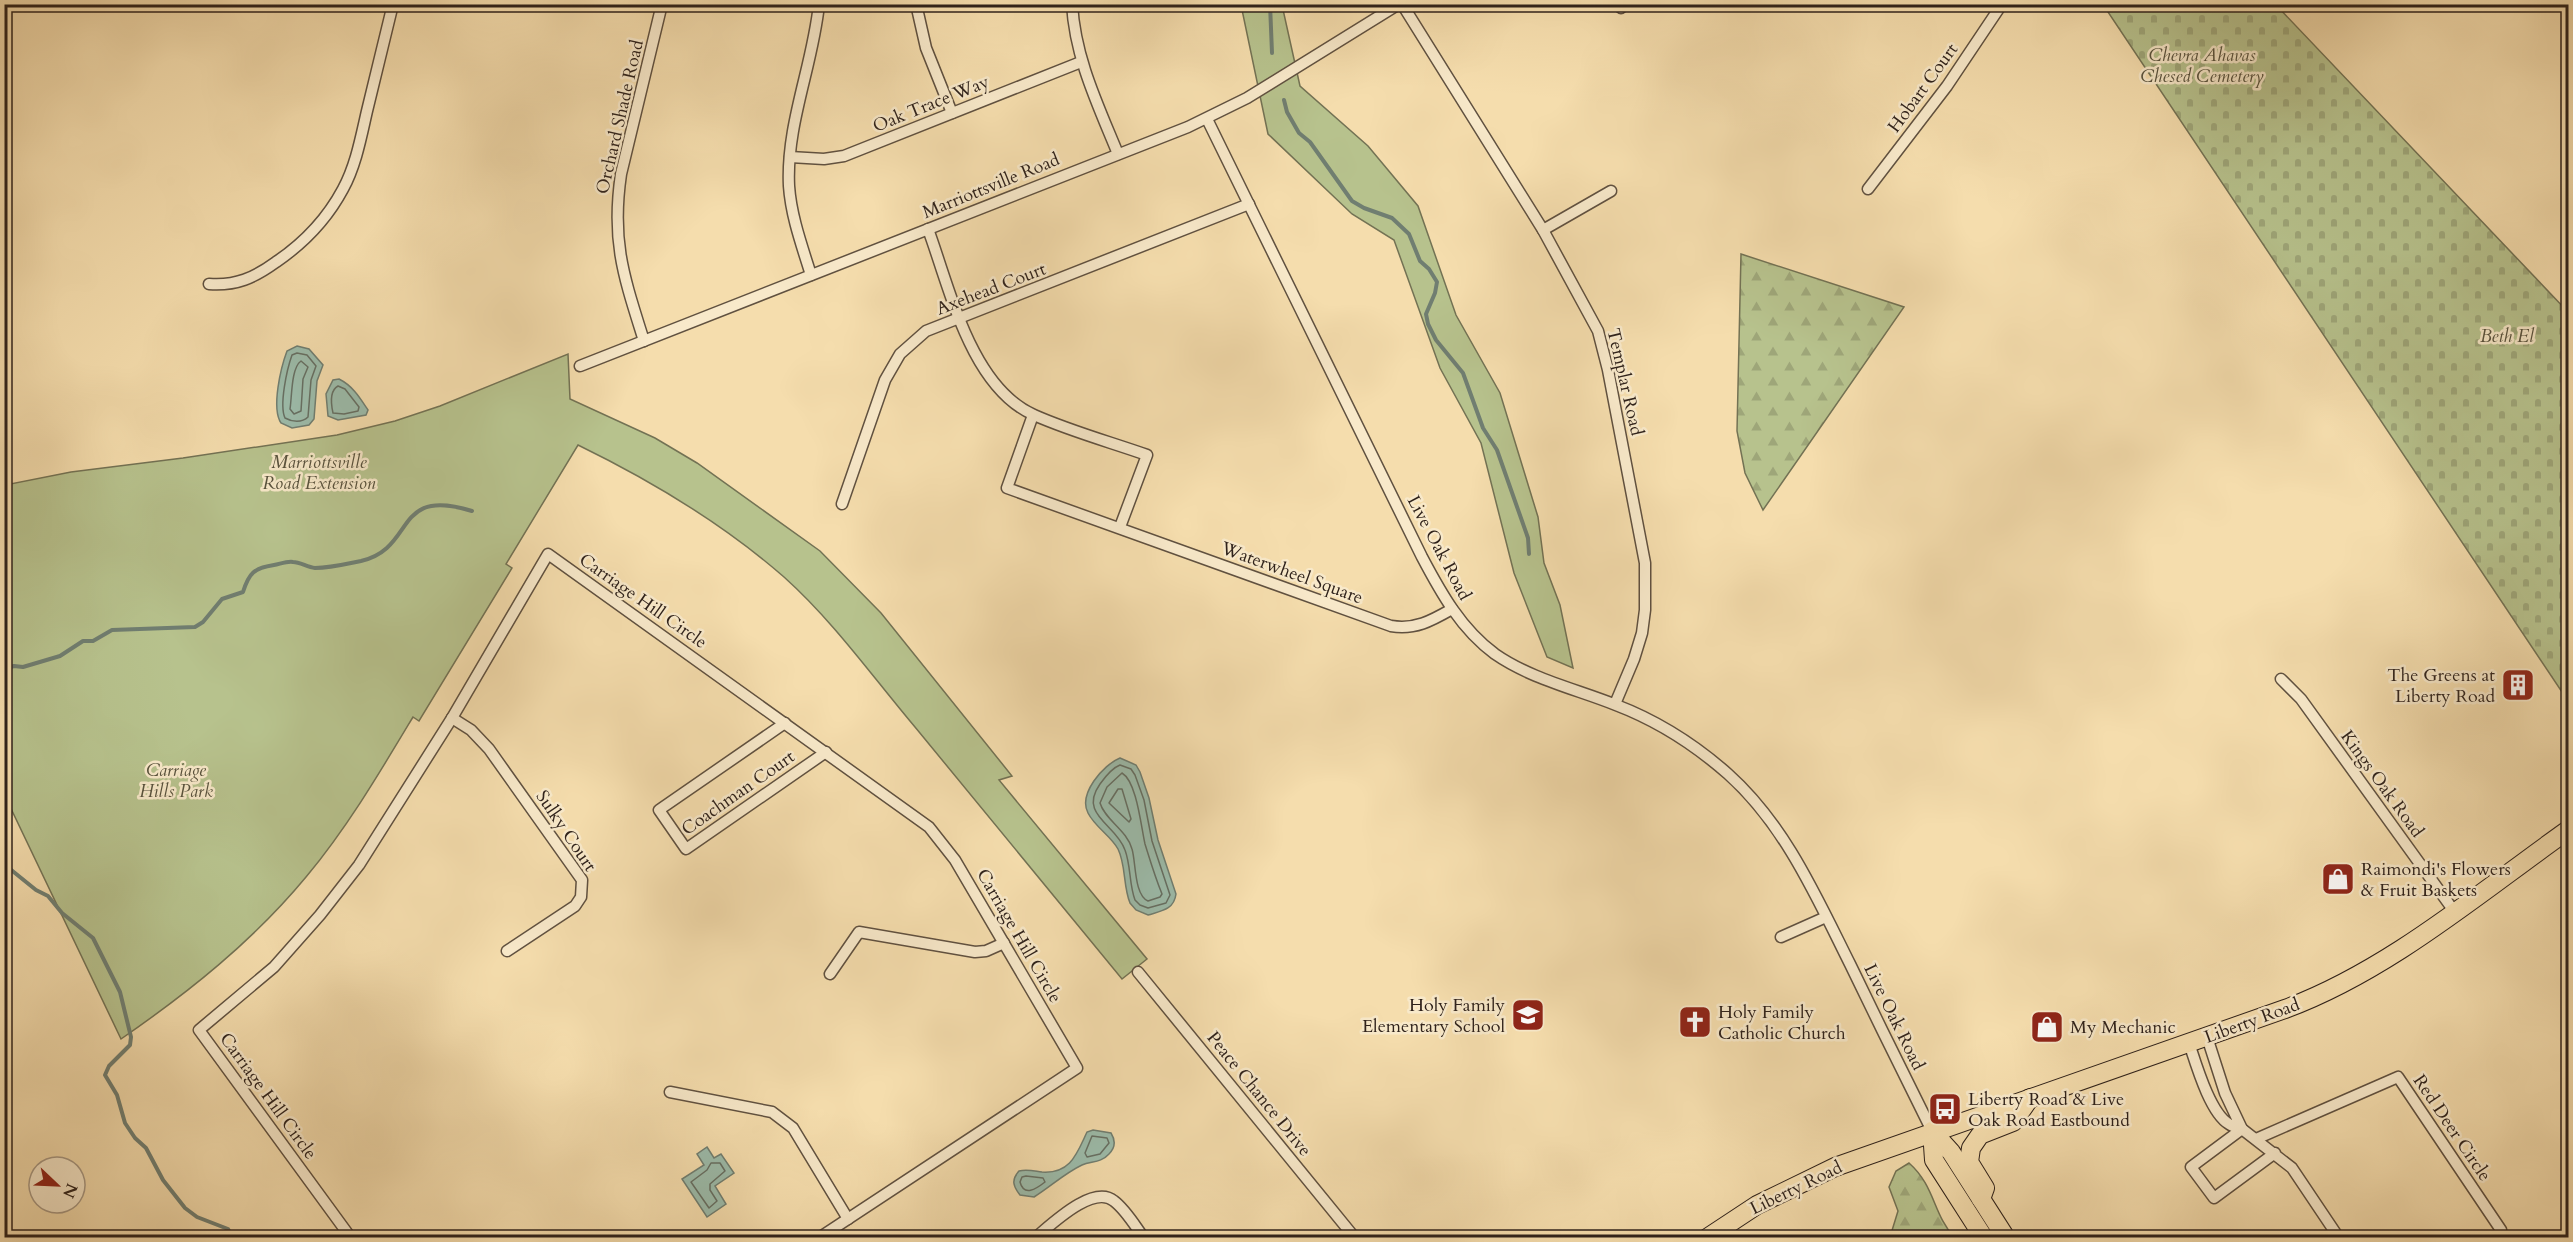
<svg xmlns="http://www.w3.org/2000/svg" width="2573" height="1242" viewBox="0 0 2573 1242" font-family="Cardo,serif">
<style>
.green{fill:#b7c28d;stroke:#737254;stroke-width:1.5}
.forest{fill:url(#forest-firs);stroke:#737254;stroke-width:1.5}
.cemetery{fill:url(#cemetery-stones);stroke:#737254;stroke-width:1.5}
.water{fill:#9cbcab;stroke:#707e71;stroke-width:1.5}
.lines{fill:none;stroke-linecap:round;stroke-linejoin:round}
.shore{stroke:#666f63;stroke-width:1.5}
.stream{stroke:#707e71;stroke-width:4}
.minor-casing{stroke:#605140;stroke-width:13}
.primary-casing{stroke:#2f221b;stroke-width:20}
.minor{stroke:#f8e9ca;stroke-width:10}
.primary{stroke:#f5ddad;stroke-width:18}
.labels{text-anchor:middle;dominant-baseline:central;stroke-width:5;stroke-linejoin:round;paint-order:stroke}
.park-label{font-size:18px;font-style:italic;fill:#58523d;stroke:#f8e9ca}
.street-label{font-size:18px;fill:#2f221b;stroke:#f8e9ca}
.poi-label{font-size:18px;fill:#2f221b;stroke:#f8e9ca;text-anchor:start}
</style>
<defs>
<pattern id="forest-firs" width="22" height="20" patternUnits="userSpaceOnUse" patternTransform="scale(1.5)"><rect width="22" height="20" fill="#b7c28d"/><path d="M5 1l3.5 6h-7zM16 11l3.5 6h-7z" fill="#9ea679"/></pattern>
<pattern id="cemetery-stones" width="16" height="16" patternUnits="userSpaceOnUse" patternTransform="scale(1.5)"><rect width="16" height="16" fill="#b7c28d"/><path d="M2 7V4a2 2 0 0 1 4 0v3zM10 15v-3a2 2 0 0 1 4 0v3z" fill="#9ea679"/></pattern>
</defs>
<rect width="100%" height="100%" fill="#f5ddad"/>
<filter id="stains"><feTurbulence type="fractalNoise" baseFrequency=".00333" numOctaves="4"/><feColorMatrix values="0 0 0 0 .2 0 0 0 0 .09 0 0 0 0 .02 0 0 0 .5 -.17"/></filter>
<radialGradient id="worn" r=".72"><stop offset=".6" stop-color="#630" stop-opacity="0"/><stop offset="1" stop-color="#630" stop-opacity=".3"/></radialGradient>
<g class="green">
<polygon points="1241,5 1282,5 1300,86 1368,146 1418,206 1456,315 1500,393 1538,517 1544,563 1560,605 1573,668 1547,657 1514,573 1481,443 1440,368 1394,240 1352,214 1268,134"/>
<path d="M 568,354 L 570,399 L 655,438 L 697,463 L 820,551 L 881,613 L 1012,776 L 999,780 L 1147,959 L 1122,979 C 1053,895 984,811 915,727 C 872,676 834,622 784,577 C 721,522 652,481 578,445 L 506,564 L 512,568 L 419,721 L 413,717 C 380,772 347,828 306,877 C 253,941 189,992 121,1039 L 5,796 L 5,485 L 71,472 L 183,458 L 337,435 L 395,421 L 440,406 Z"/>
</g>
<g class="forest">
<polygon points="1741,254 1904,307 1763,510 1745,473 1737,431"/>
<path d="M 1909,1163 C 1935,1186 1933,1214 1954,1237 L 1890,1237 L 1898,1211 L 1889,1187 L 1896,1171 Z"/>
</g>
<polygon class="cemetery" points="2113,4 2276,5 2568,312 2568,701 2108,12"/>
<g class="water">
<path d="M 297,346 L 309,349 L 323,365 L 317,381 L 314,419 L 309,425 L 292,428 L 281,423 C 271,408 281,367 287,351 Z"/>
<path d="M 339,379 C 353,386 360,398 368,410 L 366,415 L 338,420 L 328,416 L 326,394 L 333,380 Z"/>
<path d="M 1120,758 L 1136,765 L 1140,772 L 1149,798 L 1158,840 L 1176,894 C 1174,910 1161,911 1148,915 L 1136,910 L 1130,903 C 1123,886 1126,865 1118,849 C 1111,836 1095,827 1088,813 C 1078,794 1103,765 1120,758 Z"/>
<path d="M 1093,1130 L 1111,1133 C 1116,1141 1115,1148 1109,1154 C 1101,1163 1091,1161 1082,1165 C 1065,1173 1050,1187 1034,1197 L 1020,1195 C 1013,1186 1011,1180 1019,1171 C 1027,1169 1034,1171 1042,1172 C 1071,1174 1077,1153 1087,1132 Z"/>
<polygon points="707,1147 714,1158 721,1154 734,1173 715,1186 726,1204 707,1217 682,1179 704,1165 697,1154"/>
</g>
<g class="lines">
<g class="shore">
<path d="M 297,353 L 307,355 L 316,366 L 311,380 L 308,417 C 302,423 292,422 285,418 C 279,405 287,369 292,355 Z"/>
<path d="M 301,361 L 308,367 L 303,379 L 301,411 L 294,414 L 290,409 C 292,397 291,368 301,361 Z"/>
<path d="M 338,386 L 345,389 L 359,407 L 358,411 L 344,414 L 333,413 C 331,404 329,391 338,386 Z"/>
<path d="M 1120,765 L 1131,769 L 1135,775 L 1144,800 L 1152,841 L 1170,895 L 1166,903 L 1148,908 L 1140,905 L 1135,900 C 1129,884 1131,866 1125,850 C 1116,824 1078,815 1100,784 C 1105,777 1112,768 1120,765 Z"/>
<path d="M 1122,773 C 1137,782 1141,827 1145,844 C 1150,860 1155,877 1162,894 L 1160,897 L 1148,901 C 1134,895 1136,862 1132,849 C 1127,830 1105,820 1100,803 L 1107,787 Z"/>
<polygon points="1118,789 1122,789 1131,819 1129,822 1109,803"/>
<polygon points="1092,1136 1107,1138 1109,1143 1100,1154 1087,1157 1085,1153"/>
<polygon points="711,1163 720,1163 725,1171 710,1184 710,1190 717,1201 709,1208 691,1182 707,1170"/>
<path d="M 1026,1176 L 1043,1178 L 1045,1182 C 1036,1189 1024,1197 1020,1182 L 1022,1177 Z"/>
</g>
<g class="stream">
<polyline points="1270,4 1272,53"/>
<polyline points="1284,100 1287,112 1299,133 1310,142 1352,201 1364,208 1392,218 1409,234 1420,261 1429,269 1437,282 1435,293 1426,314 1428,324 1436,340 1463,373 1483,428 1497,450 1528,538 1529,554"/>
<path d="M 4,669 L 14,666 L 23,667 L 60,656 L 83,641 L 93,641 L 112,630 L 195,627 L 203,622 L 222,599 L 243,592 C 249,573 254,568 274,565 C 280,564 287,561 293,562 C 300,562 307,567 315,568 C 331,568 346,564 361,561 C 417,548 392,486 472,511"/>
<polyline points="4,858 10,869 36,890 48,896 62,913 93,938 120,992 131,1037 130,1045 109,1066 105,1075 117,1095 125,1123 135,1138 146,1148 163,1180 185,1208 197,1217 228,1229 233,1238"/>
</g>
<defs>
<g id="minor">
<polyline points="916,4 926,48 952,113"/>
<path d="M 1072,4 C 1075,58 1098,105 1118,154"/>
<polyline points="1402,4 1543,230 1598,331 1608,370 1645,563 1645,610 1642,633 1634,659 1615,704"/>
<polyline points="1617,4 1621,8"/>
<path d="M 1207,119 L 1422,557 C 1441,593 1461,629 1495,654 C 1531,679 1576,689 1616,705 C 1658,721 1694,744 1728,774 C 1785,825 1816,896 1850,964 C 1877,1020 1904,1075 1932,1131"/>
<polyline points="790,157 824,159 844,156 1081,62"/>
<polyline points="1868,189 1947,86 2002,4"/>
<path d="M 928,229 C 950,289 971,387 1034,415 C 1070,431 1110,442 1147,455 L 1120,527"/>
<polyline points="1543,230 1611,191"/>
<path d="M 811,275 C 802,246 791,216 789,186 C 786,124 813,65 819,4"/>
<path d="M 209,284 C 236,286 254,278 276,262 C 304,243 327,219 343,189 C 356,165 361,137 367,111 C 376,75 384,40 393,4"/>
<path d="M 644,341 C 624,277 611,242 621,174 L 662,4"/>
<polyline points="580,366 1188,127 1247,98 1399,4"/>
<path d="M 1033,415 L 1007,488 L 1391,626 C 1415,630 1431,621 1452,609"/>
<polyline points="842,504 885,380 900,354 926,331 1249,204"/>
<polyline points="2281,679 2301,699 2454,911"/>
<polyline points="452,718 471,730 489,749 582,880 581,897 575,906 507,951"/>
<polyline points="785,723 659,810 686,849 826,752"/>
<polyline points="1781,937 1826,917"/>
<polyline points="1138,972 1355,1238"/>
<polyline points="830,974 859,932 975,952 986,951 1004,943"/>
<path d="M 2189,1043 C 2196,1064 2210,1113 2229,1124 C 2233,1127 2238,1128 2242,1129 L 2225,1093 L 2207,1037"/>
<polyline points="670,1092 772,1112 793,1128 848,1219"/>
<polyline points="2256,1139 2398,1077 2501,1230 2502,1238"/>
<polyline points="2275,1153 2214,1198 2191,1167 2242,1129 2292,1168 2339,1238"/>
<polyline points="351,1238 199,1030 274,967 320,915 359,865 452,718 548,554 929,827 955,860 1077,1068 819,1238"/>
<path d="M 1035,1238 C 1052,1224 1093,1184 1114,1201 C 1126,1210 1135,1226 1144,1238"/>
</g>
<g id="primary">
<polyline points="1932,1131 1951,1152 2006,1238"/>
<polyline points="1932,1131 1934,1160 1984,1238"/>
<polyline points="1981,1199 1985,1188 1969,1162 1971,1148 1980,1135 2013,1122 2030,1098"/>
<path d="M 1707,1238 L 1757,1205 L 1835,1167 L 2285,1009 C 2388,971 2479,893 2568,830"/>
</g>
</defs>
<use href="#minor" class="minor-casing"/>
<use href="#primary" class="primary-casing"/>
<use href="#minor" class="minor"/>
<use href="#primary" class="primary"/>
</g>
<defs>
<symbol id="building-square" viewBox="-11 -11 22 22"><rect x="-9" y="-9" width="18" height="18" rx="4" fill="#8f2418" stroke="#f8e9ca"/><path d="M-4-6H4V6H1V3H-1V6H-4ZM-2.5-4.3h1.7v1.8h-1.7ZM.8-4.3h1.7v1.8H.8ZM-2.5-1h1.7V.8h-1.7ZM.8-1h1.7V.8H.8Z" fill="#fff"/></symbol>
<symbol id="shop-square" viewBox="-11 -11 22 22"><rect x="-9" y="-9" width="18" height="18" rx="4" fill="#8f2418" stroke="#f8e9ca"/><path d="M-5-2.5h2.3a2.7 3.5 0 0 1 5.4 0H5L5.5 6h-11ZM-1.5-2.5h3a1.5 2.3 0 0 0-3 0Z" fill="#fff"/></symbol>
<symbol id="school-square" viewBox="-11 -11 22 22"><rect x="-9" y="-9" width="18" height="18" rx="4" fill="#8f2418" stroke="#f8e9ca"/><path d="M0-5L7-2L0 1L-7-2ZM-4 1L0 2.5L4 1V4Q0 6-4 4Z" fill="#fff"/></symbol>
<symbol id="church-square" viewBox="-11 -11 22 22"><rect x="-9" y="-9" width="18" height="18" rx="4" fill="#8f2418" stroke="#f8e9ca"/><path d="M-1.2-6h2.4v3.5h3.3v2.4h-3.3V6h-2.4V-.1h-3.3v-2.4h3.3Z" fill="#fff"/></symbol>
<symbol id="bus-square" viewBox="-11 -11 22 22"><rect x="-9" y="-9" width="18" height="18" rx="4" fill="#8f2418" stroke="#f8e9ca"/><path d="M-5-6H5V4H4V6H2V4H-2V6H-4V4H-5ZM-3.5-4V0h7V-4ZM-3.5 1.2v1.5H-2V1.2ZM2 1.2v1.5H3.5V1.2Z" fill="#fff"/></symbol>
</defs>
<g fill-rule="evenodd">
<use href="#building-square" x="2499" y="666" width="38" height="38"/>
<use href="#shop-square" x="2319" y="860" width="38" height="38"/>
<use href="#school-square" x="1509" y="996" width="38" height="38"/>
<use href="#church-square" x="1676" y="1003" width="38" height="38"/>
<use href="#shop-square" x="2028" y="1008" width="38" height="38"/>
<use href="#bus-square" x="1926" y="1090" width="38" height="38"/>
</g>
<g class="labels">
<g class="park-label">
<text x="2202" y="55">Chevra Ahavas<tspan x="2202" dy="21">Chesed Cemetery</tspan></text>
<text x="2507" y="336">Beth El</text>
<text x="319" y="462">Marriottsville<tspan x="319" dy="21">Road Extension</tspan></text>
<text x="176" y="770">Carriage<tspan x="176" dy="21">Hills Park</tspan></text>
</g>
<g class="street-label">
<text transform="translate(1923 88) rotate(-54)">Hobart Court</text>
<text transform="translate(931 104) rotate(-22)">Oak Trace Way</text>
<text transform="translate(620 117) rotate(-77)">Orchard Shade Road</text>
<text transform="translate(991 186) rotate(-22)">Marriottsville Road</text>
<text transform="translate(991 289) rotate(-21)">Axehead Court</text>
<text transform="translate(1625 382) rotate(77)">Templar Road</text>
<text transform="translate(1439 548) rotate(62)">Live Oak Road</text>
<text transform="translate(1292 573) rotate(20)">Waterwheel Square</text>
<text transform="translate(643 601) rotate(35)">Carriage Hill Circle</text>
<text transform="translate(2382 784) rotate(54)">Kings Oak Road</text>
<text transform="translate(738 793) rotate(-35)">Coachman Court</text>
<text transform="translate(566 831) rotate(56)">Sulky Court</text>
<text transform="translate(1019 936) rotate(60)">Carriage Hill Circle</text>
<text transform="translate(1894 1017) rotate(64)">Live Oak Road</text>
<text transform="translate(2252 1021) rotate(-20)">Liberty Road</text>
<text transform="translate(1259 1094) rotate(51)">Peace Chance Drive</text>
<text transform="translate(268 1096) rotate(54)">Carriage Hill Circle</text>
<text transform="translate(2452 1128) rotate(56)">Red Deer Circle</text>
<text transform="translate(1796 1188) rotate(-26)">Liberty Road</text>
</g>
<g class="poi-label">
<text x="2495" y="675" text-anchor="end">The Greens at<tspan x="2495" dy="21">Liberty Road</tspan></text>
<text x="2361" y="869">Raimondi's Flowers<tspan x="2361" dy="21">&amp; Fruit Baskets</tspan></text>
<text x="1505" y="1005" text-anchor="end">Holy Family<tspan x="1505" dy="21">Elementary School</tspan></text>
<text x="1718" y="1012">Holy Family<tspan x="1718" dy="21">Catholic Church</tspan></text>
<text x="2070" y="1027">My Mechanic</text>
<text x="1968" y="1099">Liberty Road &amp; Live<tspan x="1968" dy="21">Oak Road Eastbound</tspan></text>
</g>
</g>
<rect width="2573" height="1242" fill="none" stroke="#f5ddad" stroke-width="24"/>
<rect x="6" y="6" width="2561" height="1230" fill="none" stroke="#2f221b" stroke-width="3"/>
<rect x="12" y="12" width="2549" height="1218" fill="none" stroke="#2f221b" stroke-width="1.5"/>
<g transform="translate(57 1185) rotate(113)"><circle r="28" fill="#f8e9ca" stroke="#a89984" stroke-width="1.5"/>
<path d="M0-4.5L10 22L0 15L-10 22Z" fill="#8f2418"/>
<text y="-9" font-size="16" font-weight="bold" text-anchor="middle" fill="#2f221b">N</text>
</g>
<rect width="100%" height="100%" filter="url(#stains)"/>
<rect width="100%" height="100%" fill="url(#worn)"/>
</svg>
